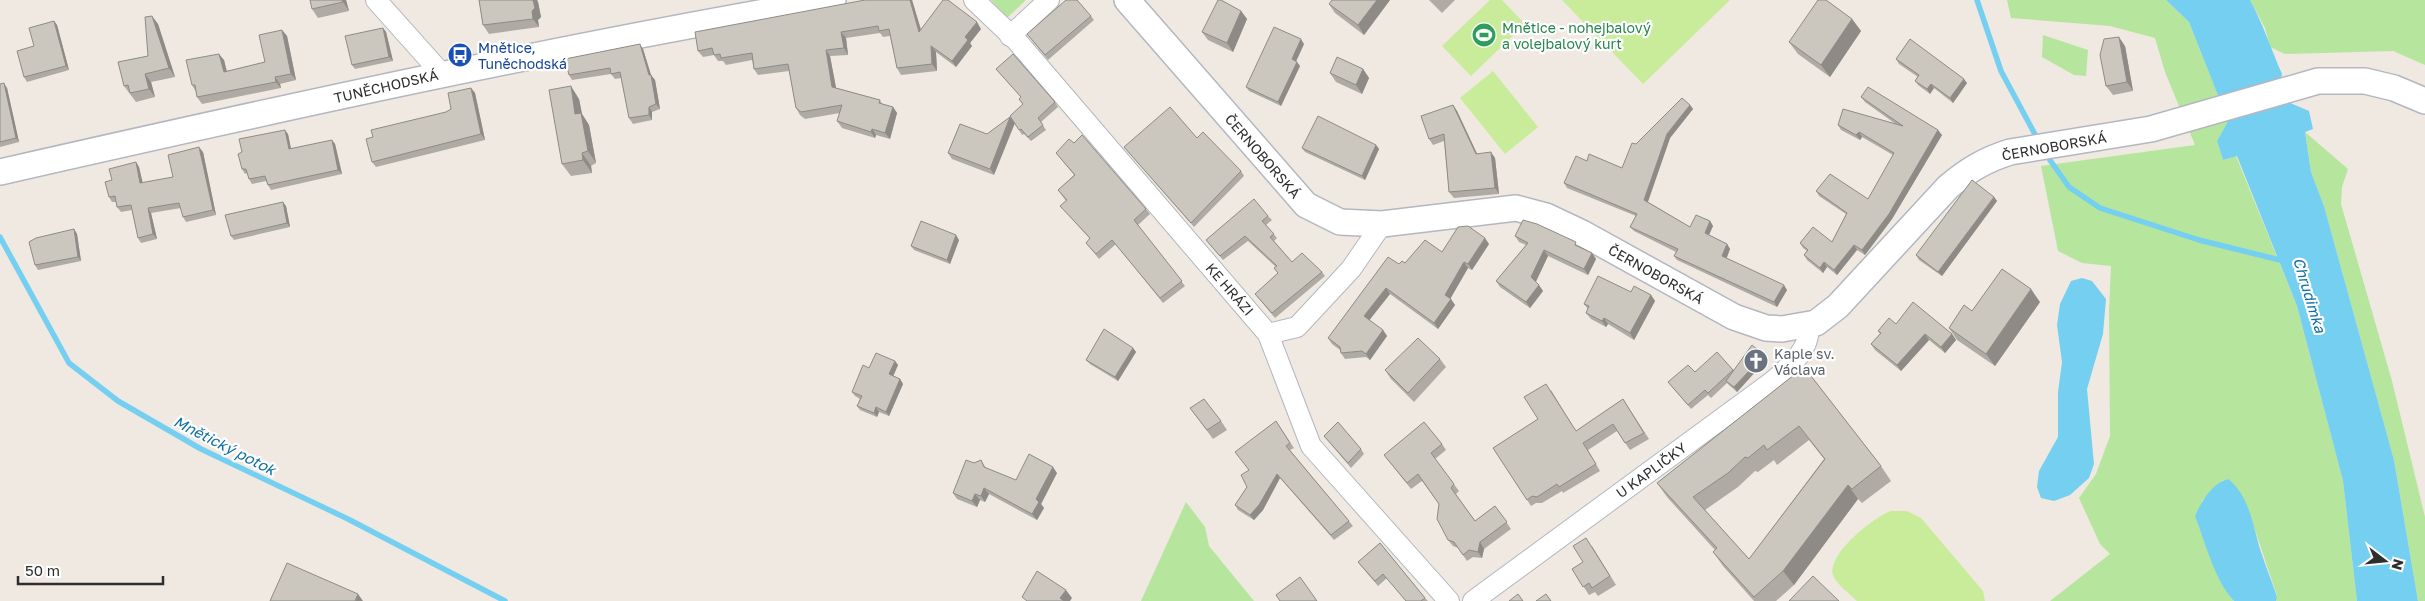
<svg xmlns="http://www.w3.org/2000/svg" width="2425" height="601" viewBox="0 0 2425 601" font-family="'Golos Text',sans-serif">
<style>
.green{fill:#b6e59e}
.pitch{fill:#c9ec9a}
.water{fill:#75cff0}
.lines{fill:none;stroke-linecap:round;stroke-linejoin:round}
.stream{stroke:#75cff0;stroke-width:5.5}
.minor-casing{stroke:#b4b7c1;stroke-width:22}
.tertiary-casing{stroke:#b4b7c1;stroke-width:28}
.minor{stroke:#fff;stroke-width:20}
.tertiary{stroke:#fff;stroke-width:25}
.wall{fill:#afaba4;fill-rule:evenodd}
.shaded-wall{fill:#8e8b86}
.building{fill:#cbc7bf;stroke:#8e8b86;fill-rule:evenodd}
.labels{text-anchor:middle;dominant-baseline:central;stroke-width:4.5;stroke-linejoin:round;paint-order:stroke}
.leisure-label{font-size:14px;fill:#27864d;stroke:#fff;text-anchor:start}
.transit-label{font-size:14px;fill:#164399;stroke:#fff;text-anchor:start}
.street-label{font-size:14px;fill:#2e2e2e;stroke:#fff}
.worship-label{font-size:14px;fill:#5b616d;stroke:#fff;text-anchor:start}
.water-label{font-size:15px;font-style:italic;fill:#0d6fa3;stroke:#fff}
</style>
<rect width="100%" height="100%" fill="#efe9e1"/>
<g class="green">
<polygon points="991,0 1026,0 1007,18"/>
<path d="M 2007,0 L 2166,0 L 2189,22 L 2228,121 L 2217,141 L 2223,160 L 2236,156 L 2297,306 L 2343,481 L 2357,601 L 2276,601 L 2277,596 L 2254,527 L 2223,480 L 2202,501 C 2207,536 2210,573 2234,601 L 2050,601 L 2110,554 L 2100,544 L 2079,498 L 2096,474 L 2110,436 L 2109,311 L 2111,266 L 2082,263 L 2058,251 L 2041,166 L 2195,145 L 2165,72 L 2155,38 L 2110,26 L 2011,18 Z"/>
<polygon points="2250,0 2425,0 2425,65 2393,51 2285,54 2270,47 2265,28"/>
<polygon points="2043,35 2088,50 2086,76 2074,75 2042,57"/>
<polygon points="2305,132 2348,169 2342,187 2341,204 2392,381 2425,517 2425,601 2418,601 2394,460 2324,206 2311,172"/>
<polygon points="1186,502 1205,527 1209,546 1254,601 1141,601"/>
</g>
<g class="pitch">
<polygon points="1490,0 1502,0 1525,24 1471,76 1442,46"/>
<polygon points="1562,0 1730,0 1643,84"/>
<polygon points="1493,71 1538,127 1505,154 1460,98"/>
<path d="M 1891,511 L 1907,511 L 1921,518 L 1983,591 L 1985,601 L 1857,601 C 1850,594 1836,584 1833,575 C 1827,554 1874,517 1891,511 Z"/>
</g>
<g class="water">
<path d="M 2166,0 L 2250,0 C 2263,24 2271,49 2282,74 L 2281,78 L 2288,102 L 2309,111 L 2313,129 L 2305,132 L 2311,172 L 2324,206 L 2394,460 L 2418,601 L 2357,601 L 2343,481 L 2297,306 L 2237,156 L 2223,160 L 2217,141 L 2228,121 L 2189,22 Z"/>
<polygon points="2082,278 2092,281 2106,299 2103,334 2087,389 2094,464 2089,478 2070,495 2054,501 2041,498 2037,487 2039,471 2058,437 2058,392 2062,362 2057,325 2060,304 2071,281"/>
<path d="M 2228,479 C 2250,496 2253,527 2261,552 C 2266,567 2272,582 2277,597 L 2276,601 L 2234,601 C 2214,579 2206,544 2195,516 C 2202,501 2211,484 2228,479 Z"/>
</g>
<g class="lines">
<g class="stream">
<polyline points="1977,0 2001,71 2038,140"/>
<polyline points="2045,153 2069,187 2100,208 2199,240 2284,261"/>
<polyline points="0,237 69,363 118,401 201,449 348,519 505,601"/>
</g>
<defs>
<g id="minor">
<polyline points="376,0 442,74"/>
<polyline points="974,0 1016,40 1268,334 1311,446 1449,601"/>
<polyline points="1010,36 1049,0"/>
<polyline points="1268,334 1297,327 1351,269 1382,224"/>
<path d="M 1473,601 L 1773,381 C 1789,367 1812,348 1808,326"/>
</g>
<g id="tertiary">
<path d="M 1127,0 L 1306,205 L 1340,222 L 1382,224 L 1516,208 L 1546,216 L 1582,233 L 1734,317 L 1766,328 L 1782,329 L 1816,323 L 1838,306 L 1948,187 C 1968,170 1985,160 2010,152 L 2151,129 L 2318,81 L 2365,81 L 2394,88 L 2425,101"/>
<path d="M 0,172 C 277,109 553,48 833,0"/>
</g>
</defs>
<use href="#minor" class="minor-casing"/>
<use href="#tertiary" class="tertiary-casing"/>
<use href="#minor" class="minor"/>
<use href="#tertiary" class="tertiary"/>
</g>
<g class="wall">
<polygon points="346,0 349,11 318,18 312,9"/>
<polygon points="479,0 537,0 538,2 541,17 538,20 539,27 489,34 483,25"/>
<polygon points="865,0 912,0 921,29 981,29 970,43 972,46 956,67 936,52 937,71 901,75 897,68 890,36 883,37 880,33 846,38 848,55 830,56 836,88 880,100 882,104 893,107 897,113 890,139 876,135 875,138 842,128 837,121 840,113 805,119 800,115 796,108 789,71 758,75 754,69 752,60 726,65 723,61 718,61 714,55 703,57 698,51"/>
<polygon points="1390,0 1364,35 1335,13 1329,4"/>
<polygon points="1429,0 1455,0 1442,13"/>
<polygon points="1241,11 1247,19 1233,52 1208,40 1202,32"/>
<polygon points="1091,16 1094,20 1048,60 1027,34"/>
<polygon points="1852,19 1861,31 1830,77 1798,54 1789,42"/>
<polygon points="54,21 57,25 69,70 27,82 24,77 34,46"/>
<polygon points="158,24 175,77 151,82 155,97 136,102 124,86 148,56"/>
<polygon points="383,28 386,32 393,61 355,69 352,65"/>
<polygon points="282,30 287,36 296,80 280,84 281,88 202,104 197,97 196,92 192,85 224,60 227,71 265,62"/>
<polygon points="1304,44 1296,62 1300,66 1281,106 1249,91 1246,87"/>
<polygon points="2125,46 2133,91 2113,95 2106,86"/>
<polygon points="643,49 651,75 655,80 660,109 652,112 652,120 633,124 629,118 621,78 615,79 611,74 572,80 569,75"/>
<polygon points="1896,59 1967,83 1953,103 1934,88 1930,94 1918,85 1915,81 1918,77 1899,64"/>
<polygon points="996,69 1055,102 1058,107 1041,122 1046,130 1031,141 1024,134 1022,135 1019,130 1023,105 1019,99 1021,97"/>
<polygon points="1363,69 1369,78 1362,94 1336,82 1330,73"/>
<polygon points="0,84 7,88 19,142 0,147"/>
<polygon points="471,88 475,93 485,140 376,167 372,162 373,137 446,112 451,109"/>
<polygon points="1861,97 1942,135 1892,219 1865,255 1857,250 1837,275 1827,267 1823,273 1807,260 1804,255 1807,251 1803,248 1800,243 1832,242 1846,214 1819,196 1816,191 1868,199 1893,155 1862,137 1860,140 1841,130 1838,125 1897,125 1865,102"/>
<polygon points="579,99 582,114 589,125 596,163 591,166 592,173 571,176 562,164"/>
<polygon points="1453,105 1457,111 1477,154 1495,158 1499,194 1454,198 1449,192 1444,141 1433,145 1429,139"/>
<polygon points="1690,105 1693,109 1670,138 1648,202 1690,227 1710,221 1713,226 1709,235 1727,244 1730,249 1726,258 1787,290 1777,307 1677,260 1674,256 1676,252 1634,231 1630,227 1636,216 1567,188 1564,183 1587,161 1622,168 1636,144"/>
<polygon points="960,124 994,175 952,159 948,153"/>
<polygon points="288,134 291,149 332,140 335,144 342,174 271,190 268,185 266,181 252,184 249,179 247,173 245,174 242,169"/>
<polygon points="1197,138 1241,171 1244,176 1194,227 1124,147"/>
<polygon points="1376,145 1379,149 1365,180 1305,152 1302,148"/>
<polygon points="203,152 216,215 186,222 183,217 181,208 151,213 157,239 141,243 138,238 132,210 121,212 117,207 116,202 112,202 109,197 112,180 136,162 139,167 142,183 173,177"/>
<polygon points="1056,153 1146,209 1150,214 1138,225 1185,286 1163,303 1116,244 1099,259 1086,243 1090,239 1064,210 1060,206 1066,201 1058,190 1074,175"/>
<polygon points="1994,197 1997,201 1942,276 1919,260 1916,255"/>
<polygon points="286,206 290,227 234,240 231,236"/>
<polygon points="1268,216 1272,220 1266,225 1277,238 1274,241 1292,262 1322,272 1325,276 1275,318 1255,294 1278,273 1276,267 1248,241 1223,260 1206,240"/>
<polygon points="74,229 77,234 81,261 38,270 35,265"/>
<polygon points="1515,236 1579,246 1592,253 1596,259 1588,275 1548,256 1536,282 1543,291 1530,308 1500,287 1496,281 1526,245 1519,242"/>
<polygon points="959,240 950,264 914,250 911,246"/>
<polygon points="1489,244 1472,270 1468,268 1450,299 1455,305 1438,329 1390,294 1369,320 1383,330 1387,336 1370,360 1366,357 1345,359 1341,353 1340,350 1332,344 1328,338 1399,264 1405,263 1442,252"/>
<polygon points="1631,292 1651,295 1655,301 1634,340 1608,324 1606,327 1591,319 1586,313 1588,309 1584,304"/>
<polygon points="2040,302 1995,366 1957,340 1949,328"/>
<polygon points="1896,324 1952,334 1956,340 1945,353 1929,340 1901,371 1875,350 1871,344 1880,334 1878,331"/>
<polygon points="1133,348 1136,352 1118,381 1090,364 1086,360"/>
<polygon points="1440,359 1446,367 1414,402 1391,379 1385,370"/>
<polygon points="1767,359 1737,392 1729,385 1727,383 1711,398 1708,395 1691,409 1668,382 1695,372 1733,370"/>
<polygon points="895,361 898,365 893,376 900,379 903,384 889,416 879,412 877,417 860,410 857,406 860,399 855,396 852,392 869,368"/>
<path d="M 1804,367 L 1881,466 L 1891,481 L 1862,503 L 1858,499 L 1794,585 L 1776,601 L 1754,601 L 1723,566 L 1713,552 L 1715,550 L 1667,497 L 1657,483 ZM 1809,440 L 1824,459 L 1749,559 L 1705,510 L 1738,487 L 1755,471 L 1758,472 L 1774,460 L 1777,465 Z"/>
<polygon points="1551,390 1576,431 1623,399 1649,439 1630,450 1617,431 1588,450 1600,471 1563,493 1562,491 1542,503 1536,503 1531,506 1493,448 1538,419"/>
<polygon points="1190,408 1221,421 1227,430 1213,439"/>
<polygon points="1276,421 1294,448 1290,450 1353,526 1334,540 1280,478 1263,510 1254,520 1238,510 1235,505 1247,487 1248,470"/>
<polygon points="1324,436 1361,449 1364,454 1351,468"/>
<polygon points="1442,444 1446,450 1435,459 1459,491 1456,494 1475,521 1495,506 1511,529 1484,549 1482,558 1473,557 1467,561 1458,548 1453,546 1448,540 1439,504 1422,481 1411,489 1384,455"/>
<polygon points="981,460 986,468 1016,480 1057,473 1041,504 1044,508 1037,520 989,494 985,502 980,500 977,507 957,499 953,493 974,463"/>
<polygon points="1380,543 1425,598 1428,601 1406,601 1387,578 1378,586 1361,566 1358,562"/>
<polygon points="1592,546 1616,585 1598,596 1595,592 1589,595 1572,569 1583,562"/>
</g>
<g class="shaded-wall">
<polygon points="342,0 346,0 349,11 343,2"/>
<polygon points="533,0 537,0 538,2 541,17 538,20 539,27 533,19 532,11"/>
<polygon points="910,0 912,0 923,38 919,32"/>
<polygon points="1377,0 1390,0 1364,35 1358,25"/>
<polygon points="1241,11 1247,19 1233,52 1227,43"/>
<polygon points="152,16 158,24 175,77 169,68"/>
<polygon points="1852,19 1861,31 1830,77 1821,65"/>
<polygon points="54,21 57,25 69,70 66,66"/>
<polygon points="977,22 981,29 970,43 972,46 956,67 952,61 965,37"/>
<polygon points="383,28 386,32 393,61 389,57"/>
<polygon points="282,30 287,36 296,80 291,74"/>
<polygon points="841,32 846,38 848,55 844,48"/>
<polygon points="2119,37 2125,46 2133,91 2127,82"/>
<polygon points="1301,39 1304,44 1295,63 1292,59"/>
<polygon points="640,44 643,49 651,75 655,80 660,109 656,104 649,75"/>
<polygon points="931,46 936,52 937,71 932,64"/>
<polygon points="826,50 830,56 837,93 832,87"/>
<polygon points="219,54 224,60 228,78 224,72"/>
<polygon points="1297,62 1300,66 1281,106 1278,102"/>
<polygon points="1363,69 1369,78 1362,94 1356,85"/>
<polygon points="145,74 151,82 155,97 149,89"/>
<polygon points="275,77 280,84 281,88 276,82"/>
<polygon points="1964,79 1967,83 1953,103 1950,98"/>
<polygon points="4,83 7,88 19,142 16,138"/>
<polygon points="1931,84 1934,88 1930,94 1927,89"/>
<polygon points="571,86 579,99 582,114 589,125 596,163 588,151 575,114"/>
<polygon points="471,88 475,93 485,140 481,134"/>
<polygon points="1453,105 1457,111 1480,160 1476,154"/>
<polygon points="1690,105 1693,109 1670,138 1647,204 1644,200 1667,134"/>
<polygon points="649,107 652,112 652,120 649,115"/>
<polygon points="893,107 897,113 890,139 885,133"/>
<polygon points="1010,117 1015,123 994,175 990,169"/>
<polygon points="872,129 876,135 875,138 871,132"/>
<polygon points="285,130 288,134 292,154 289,149"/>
<polygon points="1938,130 1942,135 1892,219 1865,255 1862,250"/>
<polygon points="1859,132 1862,137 1860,140 1856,135"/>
<polygon points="332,140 335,144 342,174 338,170"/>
<polygon points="1376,145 1379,149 1365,180 1362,176"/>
<polygon points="199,147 203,152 216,215 213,210"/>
<polygon points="1491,152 1495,158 1499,194 1495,188"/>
<polygon points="582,153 591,166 592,173 583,160"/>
<polygon points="136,162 139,167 144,188 140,183"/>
<polygon points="1994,197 1997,201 1942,276 1938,272"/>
<polygon points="283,202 286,206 290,227 287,223"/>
<polygon points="148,208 151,213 157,239 153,234"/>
<polygon points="1710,221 1713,226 1708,237 1705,233"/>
<polygon points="74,229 77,234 81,261 78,257"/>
<polygon points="956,235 959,240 950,264 947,260"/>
<polygon points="1485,238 1489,244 1472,270 1468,264"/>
<polygon points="1727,244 1730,249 1726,260 1722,256"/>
<polygon points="1854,245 1857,250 1837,275 1834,270"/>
<polygon points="1544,250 1548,256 1535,283 1531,277"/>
<polygon points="1592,253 1596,259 1588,275 1584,269"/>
<polygon points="1464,262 1468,268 1449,301 1445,295"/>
<polygon points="1824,262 1827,267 1823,273 1820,268"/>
<polygon points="1539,285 1543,291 1530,308 1526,302"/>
<polygon points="1784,285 1787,290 1777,307 1774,302"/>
<polygon points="1386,288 1390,294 1368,322 1364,316"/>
<polygon points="2031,289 2040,302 1995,366 1986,354"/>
<polygon points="1651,295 1655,301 1634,340 1630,333"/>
<polygon points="1451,299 1455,305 1438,329 1434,323"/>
<polygon points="1604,318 1608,324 1606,327 1602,321"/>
<polygon points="1383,330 1387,336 1370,360 1366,354"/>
<polygon points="1925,334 1929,340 1901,371 1897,365"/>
<polygon points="1952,334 1956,340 1945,353 1941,347"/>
<polygon points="1133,348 1136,352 1118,381 1115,377"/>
<polygon points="1764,355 1767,359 1737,392 1734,387"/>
<polygon points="895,361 898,365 892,379 889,374"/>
<polygon points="900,379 903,384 889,416 886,412"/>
<polygon points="876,407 879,412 877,417 874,413"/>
<polygon points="1053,467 1057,473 1041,504 1044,508 1037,520 1032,514 1036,499"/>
<polygon points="1277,474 1280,478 1263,510 1254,520 1250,515"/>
<polygon points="1848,485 1858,499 1794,585 1783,571"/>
<polygon points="984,488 989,494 985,502 981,496"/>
<polygon points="975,494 980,500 977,507 972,501"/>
<polygon points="1480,542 1484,549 1482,558 1478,552"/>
<polygon points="1066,590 1072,598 1070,601 1062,601 1060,598"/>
<polygon points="358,594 363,601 355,601"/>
</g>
<g class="building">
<polygon points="310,0 342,0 343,2 312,9"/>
<polygon points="479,0 533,0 535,8 532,11 533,19 483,25"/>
<polygon points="865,0 910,0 919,32 943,0 948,0 977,22 965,37 968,40 952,61 931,46 932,64 897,68 889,29 879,31 878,26 841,32 844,48 826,50 832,87 880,100 879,103 893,107 885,133 872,129 871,132 837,121 842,105 801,112 796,108 788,64 754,69 752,53 721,58 720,54 714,55 712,48 698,51 695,32"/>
<polygon points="1066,0 1077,0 1091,16 1045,55 1027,34"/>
<polygon points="1218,0 1221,0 1241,11 1227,43 1202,32"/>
<polygon points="1332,0 1377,0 1358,25 1329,4"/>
<polygon points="1818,0 1826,0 1852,19 1821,65 1789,42"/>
<polygon points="152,16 169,68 145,74 149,89 130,93 128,85 124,86 118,62 148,56 145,17"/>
<polygon points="54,21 66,66 24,77 17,51 34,46 29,28"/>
<polygon points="1274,27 1301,39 1292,59 1297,62 1278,102 1246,87"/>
<polygon points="383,28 389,57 352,65 345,36"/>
<polygon points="282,30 291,74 275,77 276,82 197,97 195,85 192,85 186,60 219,54 224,72 265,62 259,35"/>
<polygon points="2119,37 2127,82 2106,86 2100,55 2104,39"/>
<polygon points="1910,39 1964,79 1950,98 1931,84 1927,89 1915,81 1919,75 1896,59"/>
<polygon points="640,44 649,75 651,75 656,104 649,107 649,115 629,118 620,72 611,74 610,68 569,75 565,59"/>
<polygon points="1013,54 1055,102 1038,118 1043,125 1028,137 1021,129 1019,130 1010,116 1023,104 1019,99 1021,97 996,69"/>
<polygon points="1337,57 1363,69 1356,85 1330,73"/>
<polygon points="4,83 16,138 0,142 0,84"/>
<polygon points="571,86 575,114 581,113 588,151 582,153 583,160 562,164 549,90"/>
<polygon points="1868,87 1938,130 1889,214 1862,250 1854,245 1834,270 1824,262 1820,268 1804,255 1808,250 1800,243 1813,227 1832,242 1847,213 1816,191 1830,174 1868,199 1894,153 1859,132 1856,135 1838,125 1843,109 1903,126 1861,97"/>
<polygon points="471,88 481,134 372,162 366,139 373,137 371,130 446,112 451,109 448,93"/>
<polygon points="1682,98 1690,105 1667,134 1644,200 1690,227 1696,215 1710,221 1705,233 1727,244 1722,256 1784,285 1774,302 1674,256 1678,249 1630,227 1637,214 1564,183 1576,156 1587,161 1589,154 1622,168 1632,143 1636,144"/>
<polygon points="1453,105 1476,154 1491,152 1495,188 1449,192 1444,134 1429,139 1421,116"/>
<polygon points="1170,107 1197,138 1203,132 1241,171 1191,223 1124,147"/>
<polygon points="1318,116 1376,145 1362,176 1302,148"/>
<polygon points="1010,117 990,169 948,153 960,124 987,134"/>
<polygon points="285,130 289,149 332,140 338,170 268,185 265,176 249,179 246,169 242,169 238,154 242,152 239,139"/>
<polygon points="1082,135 1146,209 1134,220 1182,281 1160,298 1112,240 1096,254 1086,243 1090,238 1060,206 1067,200 1058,190 1075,175 1056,153 1069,139 1074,143"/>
<polygon points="199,147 213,210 183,217 179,203 148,208 153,234 138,238 131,205 117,207 115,196 109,197 105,182 112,180 109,169 136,162 140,183 173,177 168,155"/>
<polygon points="1972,180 1994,197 1938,272 1916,255"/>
<polygon points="1254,199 1268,216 1262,221 1274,234 1270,237 1292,262 1302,253 1322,272 1272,313 1255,294 1278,273 1274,268 1277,266 1245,236 1220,256 1206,240"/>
<polygon points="283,202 287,223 231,236 225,215"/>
<polygon points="1523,220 1537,224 1576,242 1575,245 1592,253 1584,269 1544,250 1531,277 1539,285 1526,302 1496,281 1528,243 1515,236"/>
<polygon points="921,221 956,235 947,260 911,246"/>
<polygon points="1468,226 1485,238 1468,264 1464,262 1445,295 1451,299 1434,323 1386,288 1364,316 1383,330 1366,354 1362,351 1341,353 1340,347 1328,338 1388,257 1399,264 1402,261 1405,263 1425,240 1442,252 1458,227"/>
<polygon points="74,229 78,257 35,265 29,242 36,238"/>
<polygon points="2002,269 2031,289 1986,354 1949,328 1964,305 1972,311"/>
<polygon points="1598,276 1631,292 1634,286 1651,295 1630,333 1604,318 1602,321 1586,313 1589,306 1584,304"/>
<polygon points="1913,302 1952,334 1941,347 1925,334 1897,365 1871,344 1881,333 1878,331 1889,318 1896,324"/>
<polygon points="1104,329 1133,348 1115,377 1086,360"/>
<polygon points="1418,338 1440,359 1408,393 1385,370"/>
<polygon points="1752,345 1764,355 1734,387 1726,381"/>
<polygon points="1717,352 1733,370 1708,393 1705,390 1688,405 1668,382 1688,365 1695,372"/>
<polygon points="876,353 895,361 889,374 900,379 886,412 876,407 874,413 857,406 862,396 852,392 863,365 869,368"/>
<path d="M 1804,367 L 1881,466 L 1852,489 L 1848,485 L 1783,571 L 1754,597 L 1713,552 L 1717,548 L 1657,483 ZM 1799,426 L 1825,459 L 1749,559 L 1693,497 L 1728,473 L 1745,457 L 1748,458 L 1764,445 L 1767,450 Z"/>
<polygon points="1546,384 1576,431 1623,399 1644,433 1625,443 1613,424 1583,443 1596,464 1559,487 1557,484 1537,497 1532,496 1527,500 1493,448 1538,419 1524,397"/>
<polygon points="1204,399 1221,421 1207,430 1190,408"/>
<polygon points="1276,421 1290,443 1286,446 1349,521 1331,535 1277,474 1259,505 1250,515 1235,505 1247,487 1241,475 1249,470 1235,452"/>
<polygon points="1338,422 1361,449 1348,463 1324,436"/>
<polygon points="1424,422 1442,444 1431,453 1454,484 1451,488 1475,521 1495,506 1507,522 1480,542 1478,552 1469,550 1463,555 1454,542 1448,540 1437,519 1439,504 1418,474 1407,483 1384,455"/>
<polygon points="1029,454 1053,467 1036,499 1039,502 1032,514 984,488 981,496 975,494 972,501 953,493 966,460 974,463 981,460 984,467 1016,480"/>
<polygon points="1586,538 1610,576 1592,588 1589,583 1583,587 1572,569 1583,562 1573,546"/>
<polygon points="1380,543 1425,598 1421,601 1406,601 1383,574 1375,581 1358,562"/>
<polygon points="287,563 358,594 355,601 270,601"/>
<polygon points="1037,571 1066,590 1060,598 1064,601 1027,601 1022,597"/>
<polygon points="1813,576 1839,601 1789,601"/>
<polygon points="1300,577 1317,601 1280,601 1276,595"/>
<polygon points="1518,594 1523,601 1509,601"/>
<polygon points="1546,594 1551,601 1536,601"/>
</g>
<defs>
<symbol id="stadium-disc" viewBox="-11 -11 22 22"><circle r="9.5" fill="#2e9e5b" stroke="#fff"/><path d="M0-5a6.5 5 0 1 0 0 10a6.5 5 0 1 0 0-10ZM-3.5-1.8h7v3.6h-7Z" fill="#fff"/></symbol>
<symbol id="bus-disc" viewBox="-11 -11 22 22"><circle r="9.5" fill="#1a4fb4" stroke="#fff"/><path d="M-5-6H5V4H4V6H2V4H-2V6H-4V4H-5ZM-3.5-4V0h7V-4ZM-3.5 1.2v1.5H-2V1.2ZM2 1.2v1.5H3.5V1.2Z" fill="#fff"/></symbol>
<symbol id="church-disc" viewBox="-11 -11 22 22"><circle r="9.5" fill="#6b7280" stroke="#fff"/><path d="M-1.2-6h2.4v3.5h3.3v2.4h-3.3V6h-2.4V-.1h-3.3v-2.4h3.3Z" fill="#fff"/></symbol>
</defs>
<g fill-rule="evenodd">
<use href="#stadium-disc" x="1470" y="21" width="28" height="28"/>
<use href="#bus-disc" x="446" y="41" width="28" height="28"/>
<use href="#church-disc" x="1742" y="347" width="28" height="28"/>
</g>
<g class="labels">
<g class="leisure-label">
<text x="1502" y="27">Mnětice - nohejbalový<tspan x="1502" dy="16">a volejbalový kurt</tspan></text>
</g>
<g class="transit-label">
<text x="478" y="47">Mnětice,<tspan x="478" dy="16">Tuněchodská</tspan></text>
</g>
<g class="street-label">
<text transform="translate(386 86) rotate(-13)">TUNĚCHODSKÁ</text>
<text transform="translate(2054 146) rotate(-10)">ČERNOBORSKÁ</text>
<text transform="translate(1263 156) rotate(49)">ČERNOBORSKÁ</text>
<text transform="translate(1656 274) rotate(29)">ČERNOBORSKÁ</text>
<text transform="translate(1230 289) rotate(49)">KE HRÁZI</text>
<text transform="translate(1651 470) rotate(-36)">U KAPLIČKY</text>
</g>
<g class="worship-label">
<text x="1774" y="353">Kaple sv.<tspan x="1774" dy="16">Václava</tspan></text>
</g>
<g class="water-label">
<text transform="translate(2310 295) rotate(73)">Chrudimka</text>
<text transform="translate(225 445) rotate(27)">Mnětický potok</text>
</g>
</g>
<g transform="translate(2385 561) rotate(106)" stroke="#ffffff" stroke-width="4" paint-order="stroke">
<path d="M0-4L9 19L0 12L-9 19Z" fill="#2e2e2e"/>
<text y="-8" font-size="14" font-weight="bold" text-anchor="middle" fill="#2e2e2e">N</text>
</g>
<path d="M18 576v8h145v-8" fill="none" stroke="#2e2e2e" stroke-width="2.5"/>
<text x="25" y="576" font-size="15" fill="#2e2e2e" stroke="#ffffff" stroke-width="4" paint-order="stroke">50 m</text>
</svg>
